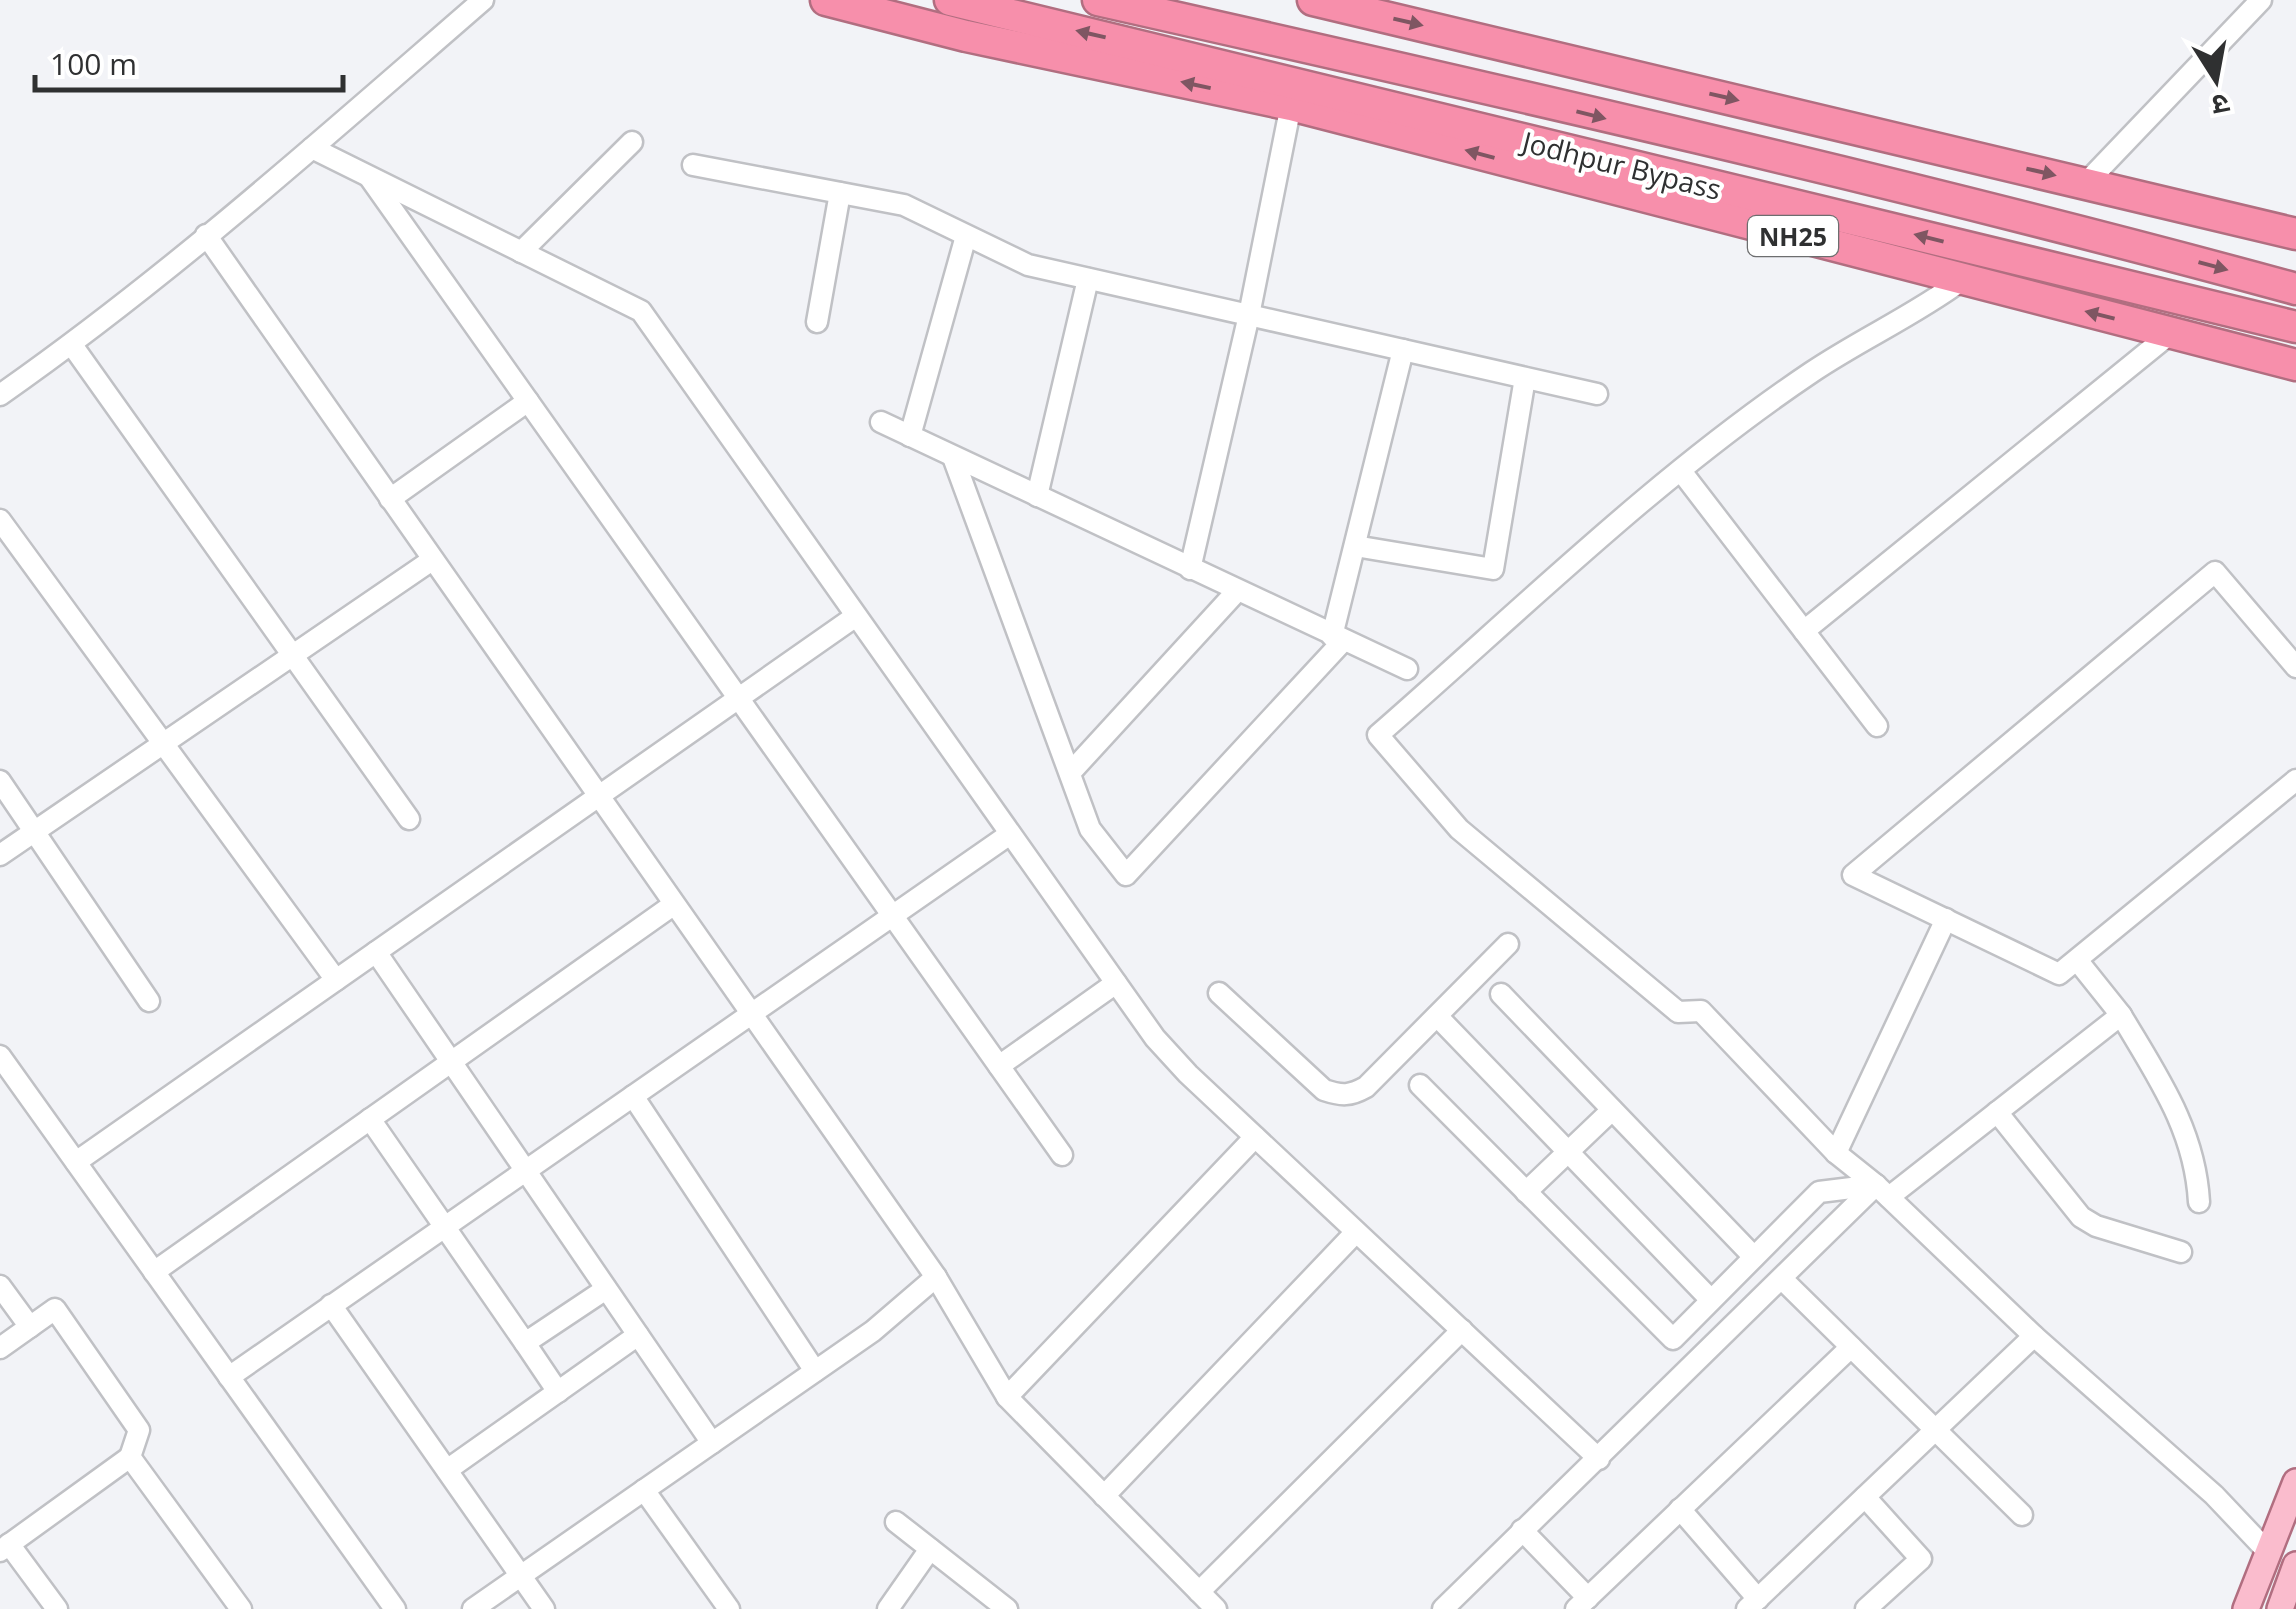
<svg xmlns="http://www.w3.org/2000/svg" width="2296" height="1609" viewBox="0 0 2296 1609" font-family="'Open Sans','Noto Sans Devanagari',sans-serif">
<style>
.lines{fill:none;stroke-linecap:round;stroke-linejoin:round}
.minor-casing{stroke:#c0c1c5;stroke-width:25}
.major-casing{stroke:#b16e80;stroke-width:30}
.highway-casing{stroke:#b16e80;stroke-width:35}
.minor{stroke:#fff;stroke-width:20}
.major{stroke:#fabccd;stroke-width:25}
.highway{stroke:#f78fab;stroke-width:30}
.oneway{fill:#7f5662}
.labels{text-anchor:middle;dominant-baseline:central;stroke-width:8;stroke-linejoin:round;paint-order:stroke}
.shield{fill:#fff;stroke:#6d6e6f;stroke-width:2.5}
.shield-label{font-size:25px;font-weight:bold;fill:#2f3031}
.street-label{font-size:28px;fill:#2f3031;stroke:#fff}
</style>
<rect width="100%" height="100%" fill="#f2f3f7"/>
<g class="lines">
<defs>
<g id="minor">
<polyline points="312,148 641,311 1155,1038 1188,1074 1599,1459"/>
<polyline points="693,165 904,205 1028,265 1597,394"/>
<polyline points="370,178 1062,1155"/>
<polyline points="2087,182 2261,0"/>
<polyline points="206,235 936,1277 1007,1397 1216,1609"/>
<polyline points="521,252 632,142"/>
<polyline points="817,322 840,193"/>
<polyline points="72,345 409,819"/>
<path d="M 0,395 C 170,276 326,136 483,0"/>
<polyline points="881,422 1407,669"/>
<polyline points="910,436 966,236"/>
<polyline points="953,457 1090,829 1126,875 1343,641"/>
<polyline points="1681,471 1877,726"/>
<polyline points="1037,496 1088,279"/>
<polyline points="390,499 528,401"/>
<polyline points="0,520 336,980"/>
<polyline points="1355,546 1493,569 1525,378"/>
<polyline points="1190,569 1249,315 1291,105"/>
<polyline points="1804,631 2171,333"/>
<polyline points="1332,636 1403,350"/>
<polyline points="2296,667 2215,572 1853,875 2059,974 2296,780"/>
<polyline points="1070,773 1237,591"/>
<polyline points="0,781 149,1001"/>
<polyline points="0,855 432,560"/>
<polyline points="376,952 712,1443"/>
<path d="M 1219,993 L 1324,1090 C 1342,1096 1350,1096 1366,1087 L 1508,944"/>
<polyline points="1501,994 1754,1257"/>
<path d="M 2121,1015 C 2157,1076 2195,1129 2199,1202"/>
<polyline points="1437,1016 1711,1300"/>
<polyline points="0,1056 395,1609"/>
<polyline points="999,1066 1116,983"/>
<polyline points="1420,1085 1673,1339 1819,1192 1876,1185"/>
<polyline points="633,1096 815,1371"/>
<polyline points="1997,1112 2081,1217 2096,1226 2181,1252"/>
<polyline points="370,1119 525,1343 606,1289"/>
<polyline points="1836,1153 1946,919"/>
<polyline points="76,1162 856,616"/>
<path d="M 1876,1185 L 1836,1153 L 1701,1011 L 1678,1012 L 1459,829 L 1378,735 C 1519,612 1657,476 1812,372 C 1861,339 1915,315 1962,280"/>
<polyline points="1526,1192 1612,1110"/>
<polyline points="1889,1197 2121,1015 2077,960"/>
<polyline points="154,1272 673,905"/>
<polyline points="1782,1279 2022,1515"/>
<polyline points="0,1286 30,1327"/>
<polyline points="331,1305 544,1609"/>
<polyline points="525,1343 558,1392"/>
<polyline points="0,1348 55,1309 139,1430 130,1457"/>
<polyline points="229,1377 1010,834"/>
<polyline points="1007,1397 1255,1137"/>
<polyline points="447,1470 638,1335"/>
<polyline points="644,1490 729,1609"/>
<polyline points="1104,1496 1356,1232"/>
<polyline points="1865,1497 1921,1559 1866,1609"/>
<polyline points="1680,1509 1758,1599"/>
<polyline points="896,1522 1007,1609"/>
<polyline points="1522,1530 1588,1598"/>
<polyline points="9,1544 57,1609"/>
<polyline points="0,1551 130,1457 241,1609"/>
<polyline points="1199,1592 1462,1330"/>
<polyline points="473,1609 873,1331 936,1277"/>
<polyline points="888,1609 930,1549"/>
<polyline points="1443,1609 1876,1185 2034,1336 2214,1495 2269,1553"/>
<polyline points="1576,1609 1851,1347"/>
<polyline points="1747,1609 2034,1336"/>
</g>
<g id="major">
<polyline points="2246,1609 2296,1482"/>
<polyline points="2280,1609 2296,1565"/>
</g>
<g id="highway">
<polyline points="826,0 966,36 1291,105 2296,365"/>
<polyline points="950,0 2296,327"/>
<path d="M 1098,0 C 1498,90 1900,181 2296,289"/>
<polyline points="1313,0 2296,234"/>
</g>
</defs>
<use href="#minor" class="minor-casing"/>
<use href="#major" class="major-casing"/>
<use href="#highway" class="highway-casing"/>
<use href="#minor" class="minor"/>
<use href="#major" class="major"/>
<use href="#highway" class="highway"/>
</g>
<defs><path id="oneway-solid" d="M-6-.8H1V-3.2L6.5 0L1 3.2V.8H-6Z" transform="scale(2.5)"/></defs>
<g class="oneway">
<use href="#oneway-solid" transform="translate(1408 22) rotate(13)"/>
<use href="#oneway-solid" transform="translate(1091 34) rotate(-167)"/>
<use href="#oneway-solid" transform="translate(1196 85) rotate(-168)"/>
<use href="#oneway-solid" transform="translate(1724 97) rotate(13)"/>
<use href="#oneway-solid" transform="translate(1591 115) rotate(14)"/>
<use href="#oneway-solid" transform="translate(1480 154) rotate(-165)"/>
<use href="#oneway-solid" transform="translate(2041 172) rotate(13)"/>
<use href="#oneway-solid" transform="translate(1929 238) rotate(-166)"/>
<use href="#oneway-solid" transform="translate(2213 266) rotate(15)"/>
<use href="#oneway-solid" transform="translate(2100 315) rotate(-166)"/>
</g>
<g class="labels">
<rect class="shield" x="1748" y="216" width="90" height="40" rx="8"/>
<g class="shield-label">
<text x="1793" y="236">NH25</text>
</g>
<g class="street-label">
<text transform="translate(1622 165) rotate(14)">Jodhpur Bypass</text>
</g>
</g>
<g transform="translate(2216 80) rotate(169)" stroke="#ffffff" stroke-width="8" paint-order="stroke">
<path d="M0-8L18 38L0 25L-18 38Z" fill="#2f3031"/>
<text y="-15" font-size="28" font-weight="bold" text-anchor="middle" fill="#2f3031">उ</text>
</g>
<path d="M35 75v15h308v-15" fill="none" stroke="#2f3031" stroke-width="5"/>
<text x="50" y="75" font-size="30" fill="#2f3031" stroke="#ffffff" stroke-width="8" paint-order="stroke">100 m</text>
</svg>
